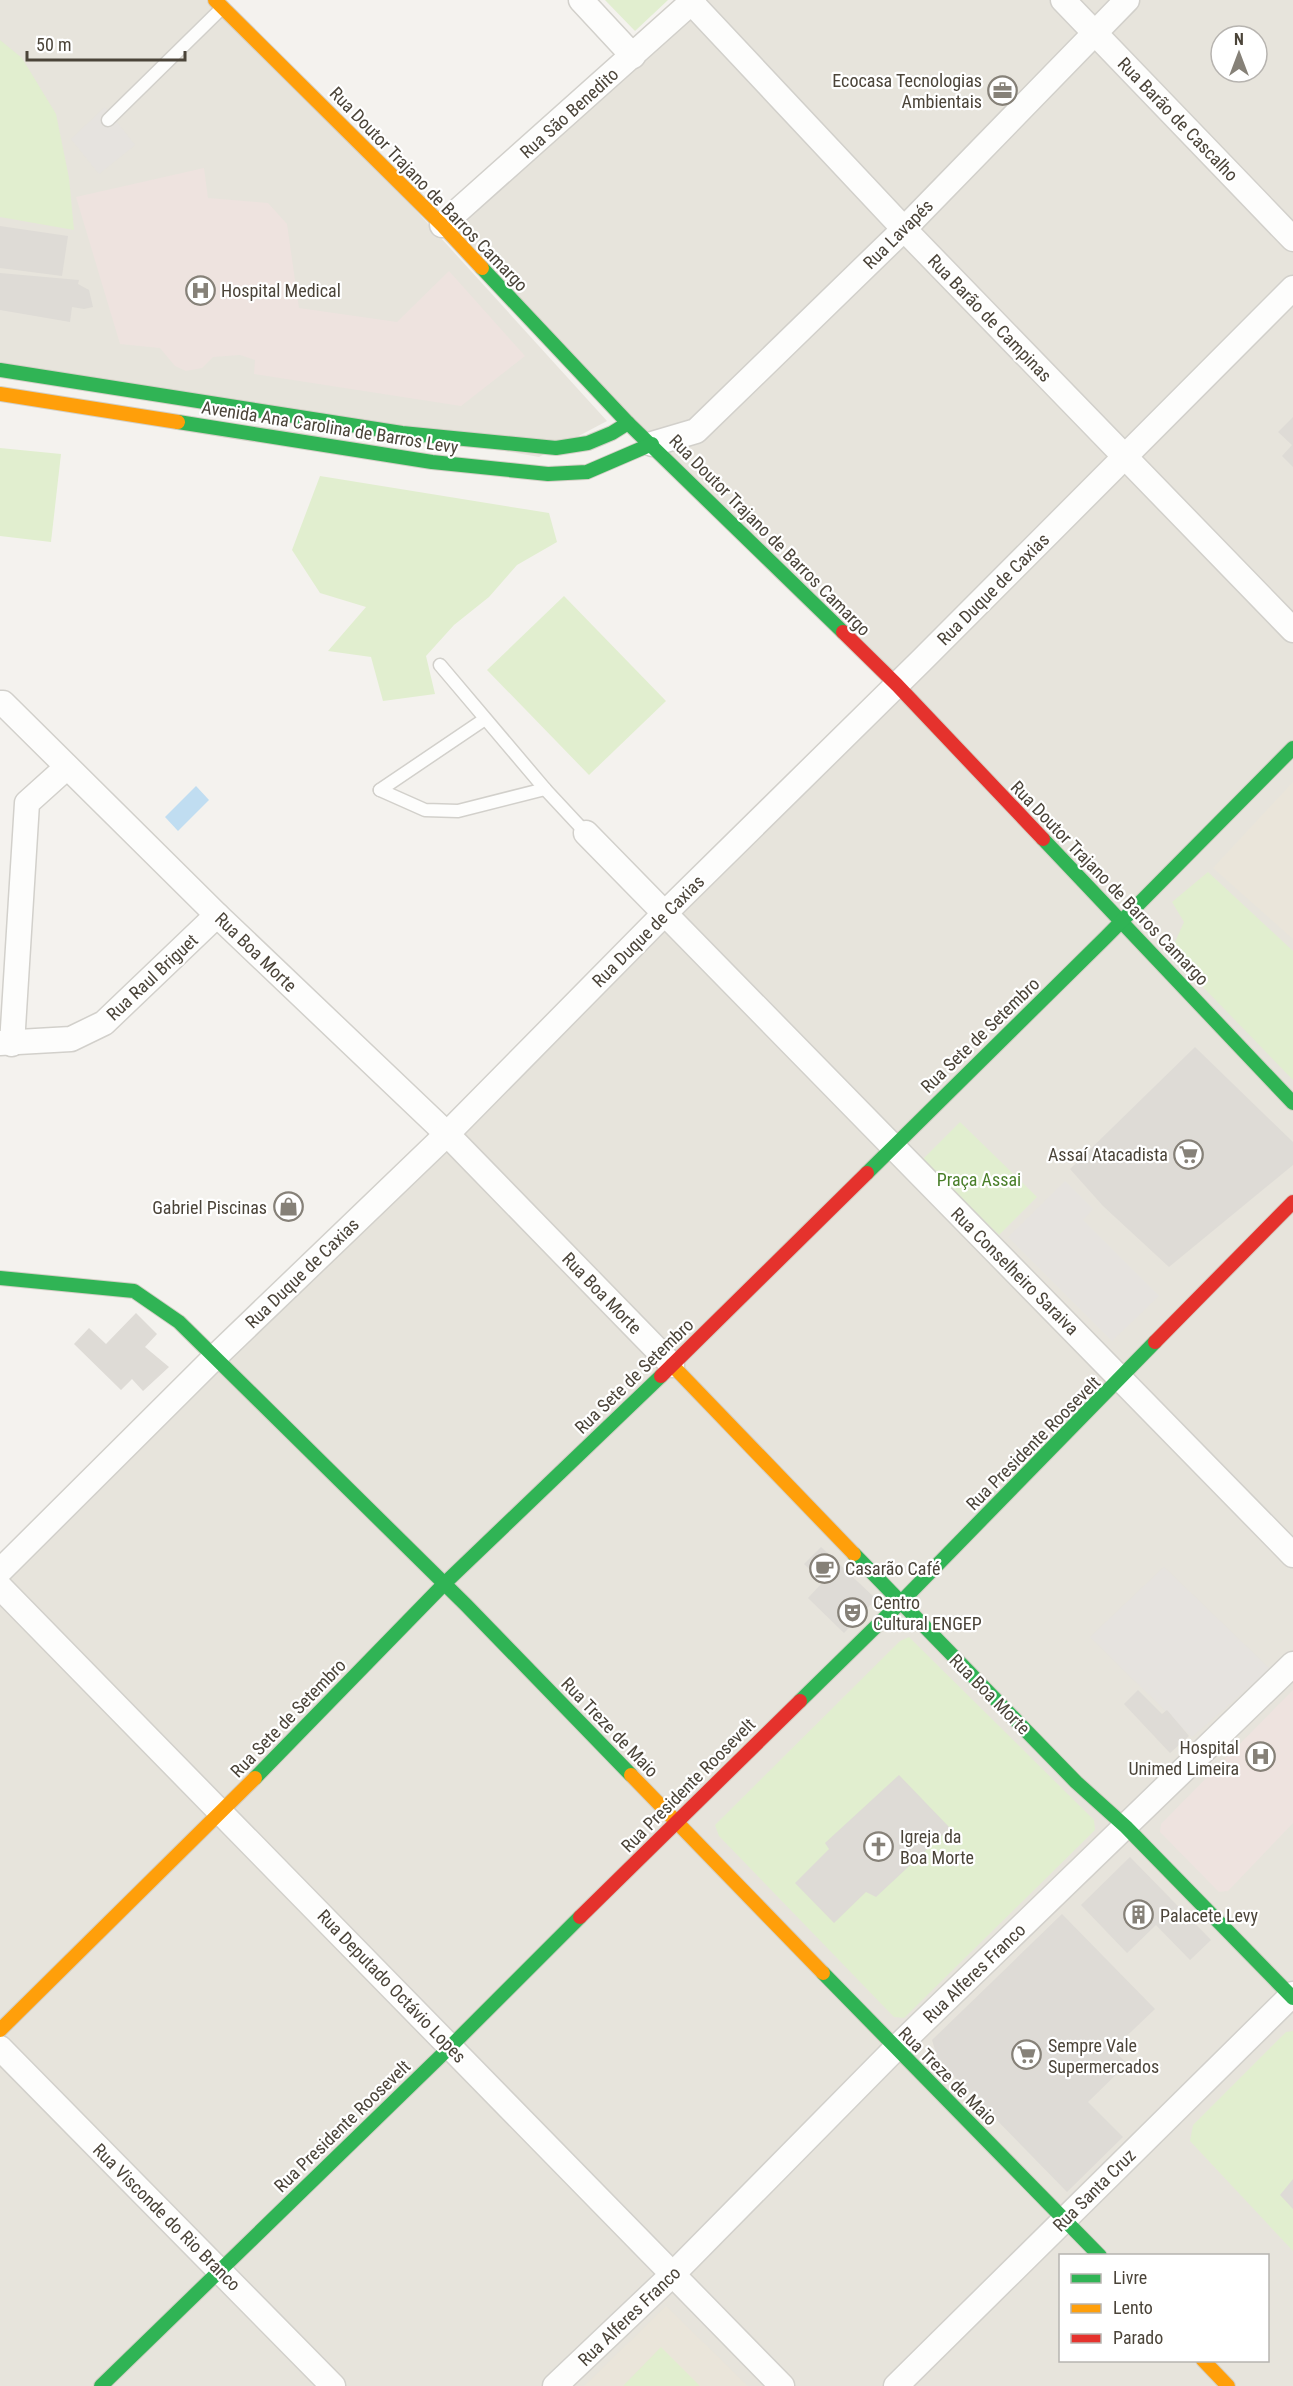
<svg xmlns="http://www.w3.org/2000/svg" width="1293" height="2386" viewBox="0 0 1293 2386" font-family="'Roboto Condensed',sans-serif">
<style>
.residential{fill:#e7e4dc;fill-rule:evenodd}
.education{fill:#eae5da}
.medical{fill:#eee3df}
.green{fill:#e1eecf}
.parking{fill:#e6e3df}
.water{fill:#c0ddf1}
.building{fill:#dedbd6}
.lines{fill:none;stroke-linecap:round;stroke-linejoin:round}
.lane-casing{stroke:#d2d0cb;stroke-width:15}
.street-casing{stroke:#d2d0cb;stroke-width:27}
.fast-casing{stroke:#d3cfc5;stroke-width:16}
.slow-casing{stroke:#d3cfc5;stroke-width:16}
.jam-casing{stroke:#d3cfc5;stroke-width:16}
.lane{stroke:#fdfdfc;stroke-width:12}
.street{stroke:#fdfdfc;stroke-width:24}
.fast{stroke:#30b455;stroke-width:14}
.slow{stroke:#ff9f0a;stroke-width:14}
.jam{stroke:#e5322d;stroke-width:14}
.labels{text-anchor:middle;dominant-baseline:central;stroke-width:4.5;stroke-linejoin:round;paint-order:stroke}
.poi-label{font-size:18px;fill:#4b4439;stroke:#fff;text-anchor:start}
.street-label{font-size:18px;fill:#4b4439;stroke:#fff}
.park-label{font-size:18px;fill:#4a7f2a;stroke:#fff}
</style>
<rect width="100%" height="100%" fill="#f4f2ee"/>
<g class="residential">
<polygon points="0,0 225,0 607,421 539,457 0,362"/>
<path d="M 697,0 L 1293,0 L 1293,2386 L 0,2386 L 0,1556 L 468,1101 L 886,682 L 440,228 ZM 1221,36 L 1257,36 L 1257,72 L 1221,72 ZM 1060,2256 L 1268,2256 L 1268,2360 L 1060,2360 Z"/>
</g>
<g class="education">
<polygon points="1293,782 1293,939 1213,868"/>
<polygon points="666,2306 748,2386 584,2386"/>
</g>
<g class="medical">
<polygon points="204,168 208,198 268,203 287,224 299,308 397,322 449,271 525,356 461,406 254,374 255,360 240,355 213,357 202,368 186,371 175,366 160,348 120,344 76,197"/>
<polygon points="1293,1690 1293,1823 1228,1891 1219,1892 1160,1832 1161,1824"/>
</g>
<g class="green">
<polygon points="605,0 668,0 635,31"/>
<polygon points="0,40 22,58 56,114 69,178 74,230 0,217"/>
<polygon points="0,448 61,454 51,542 0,536"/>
<polygon points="320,476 549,513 557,542 517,565 489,597 454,625 426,656 435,694 383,701 371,657 328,651 366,607 320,593 292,550"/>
<polygon points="564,596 666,701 589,775 487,670"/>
<polygon points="1208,872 1293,951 1293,1080 1170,953 1184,922 1172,902"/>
<polygon points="960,1122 1037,1197 999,1235 922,1160"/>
<polygon points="909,1637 1094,1820 1095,1830 904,2018 894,2017 719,1836 715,1825 900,1641"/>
<polygon points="1293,2031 1293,2251 1190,2141 1193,2125 1286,2032"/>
<polygon points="661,2347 700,2386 623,2386"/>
</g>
<g class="parking">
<polygon points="105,107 135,145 99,174 71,139"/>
<polygon points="1065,1181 1093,1209 1083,1220 1159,1296 1112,1341 1008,1237"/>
<polygon points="1164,1567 1270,1669 1192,1737 1090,1637"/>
</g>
<polygon class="water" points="196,786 209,800 178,831 165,817"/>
<g class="building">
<polygon points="0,226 68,236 62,276 0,268"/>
<polygon points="0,273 79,280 78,284 89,290 93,307 84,309 72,307 70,322 0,310"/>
<polygon points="1293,417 1293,467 1282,456 1292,445 1278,432"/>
<polygon points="1195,1047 1293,1142 1293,1165 1169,1267 1103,1206 1070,1169"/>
<polygon points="136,1313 157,1334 145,1347 169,1367 143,1391 132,1379 121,1390 74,1344 89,1328 106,1344"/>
<polygon points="821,1547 876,1599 844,1633 808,1598 823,1582 804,1564"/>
<polygon points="1138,1690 1162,1714 1167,1710 1189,1736 1170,1753 1124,1704"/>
<polygon points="899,1775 950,1828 876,1897 866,1892 834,1923 795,1883 829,1849 825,1843"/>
<polygon points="1130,1857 1211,1940 1190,1960 1156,1925 1127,1953 1081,1905"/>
<polygon points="1062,1914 1155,2009 1113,2049 1127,2064 1088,2102 1123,2137 1067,2192 938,2060 932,2040"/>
<polygon points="1293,2179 1293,2209 1280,2195"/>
</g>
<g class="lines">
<defs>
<g id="lane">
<polyline points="108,120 222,8"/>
<polyline points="440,665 545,789 586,833"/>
<polyline points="380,790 425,810 458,811 545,789"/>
<polyline points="380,790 485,719"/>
</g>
<g id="street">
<polyline points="581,0 633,56"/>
<polyline points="1063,0 1293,239"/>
<polyline points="691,2 904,229 1293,630"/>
<polyline points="442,225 694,0"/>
<polyline points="652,444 696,431 904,229 1127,0"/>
<polyline points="0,703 3,703 217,915 447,1134 672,1365"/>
<polyline points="586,833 1293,1555"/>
<polyline points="0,1043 71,1039 104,1023 217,915"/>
<polyline points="12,1044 27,803 67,767"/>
<polyline points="0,1571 216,1356 447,1134 665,913 921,661 1293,288"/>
<polyline points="0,1587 782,2386"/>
<polyline points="0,2048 333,2386"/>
<polyline points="555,2386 672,2275 896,2048 1293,1664"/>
<polyline points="896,2386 1293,1994"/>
</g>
<g id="fast">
<polyline points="482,268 628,423 843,632"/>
<polyline points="0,370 402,433 556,448 588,443 612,433 628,423"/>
<polyline points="178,422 432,462 548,474 587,472 652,444"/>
<polyline points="1043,839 1293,1103"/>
<polyline points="867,1173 1105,938 1293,748"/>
<polyline points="0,1278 134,1291 179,1322 466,1605 631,1775"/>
<polyline points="854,1554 1076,1782 1126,1827 1293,1998"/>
<polyline points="800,1701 902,1601 1155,1342"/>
<polyline points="255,1778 445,1583 661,1376"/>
<polyline points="823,1973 1100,2256"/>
<polyline points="101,2386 451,2046 580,1917"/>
</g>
<g id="slow">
<polyline points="215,0 442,225 482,268"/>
<polyline points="0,394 178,422"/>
<polyline points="672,1365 854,1554"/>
<polyline points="631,1775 823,1973"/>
<polyline points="0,2030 255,1778"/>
<polyline points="1203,2360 1228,2386"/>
</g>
<g id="jam">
<polyline points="843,632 897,685 1043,839"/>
<polyline points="1155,1342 1293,1202"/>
<polyline points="661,1376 867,1173"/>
<polyline points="580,1917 800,1701"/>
</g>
</defs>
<use href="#lane" class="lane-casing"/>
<use href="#street" class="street-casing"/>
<use href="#fast" class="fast-casing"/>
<use href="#slow" class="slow-casing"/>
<use href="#jam" class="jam-casing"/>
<use href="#lane" class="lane"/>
<use href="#street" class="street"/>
<use href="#fast" class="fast"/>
<use href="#slow" class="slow"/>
<use href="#jam" class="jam"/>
</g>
<defs>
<symbol id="office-ring" viewBox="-11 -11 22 22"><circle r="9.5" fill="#fff" stroke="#868178" stroke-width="1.5"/><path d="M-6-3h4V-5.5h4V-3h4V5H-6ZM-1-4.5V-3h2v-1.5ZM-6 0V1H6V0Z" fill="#868178"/></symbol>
<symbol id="hospital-ring" viewBox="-11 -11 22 22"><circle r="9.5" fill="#fff" stroke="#868178" stroke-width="1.5"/><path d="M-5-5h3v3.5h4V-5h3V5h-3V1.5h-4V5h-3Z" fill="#868178"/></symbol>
<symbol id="supermarket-ring" viewBox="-11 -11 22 22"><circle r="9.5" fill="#fff" stroke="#868178" stroke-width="1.5"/><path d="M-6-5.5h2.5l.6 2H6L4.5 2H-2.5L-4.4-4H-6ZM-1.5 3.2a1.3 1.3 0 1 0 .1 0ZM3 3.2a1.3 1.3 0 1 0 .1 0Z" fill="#868178"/></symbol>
<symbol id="shop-ring" viewBox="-11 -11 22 22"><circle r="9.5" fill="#fff" stroke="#868178" stroke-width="1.5"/><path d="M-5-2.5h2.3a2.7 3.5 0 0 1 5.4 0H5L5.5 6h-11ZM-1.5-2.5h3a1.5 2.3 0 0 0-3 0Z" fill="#868178"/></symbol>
<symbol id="cafe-ring" viewBox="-11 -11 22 22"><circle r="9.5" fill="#fff" stroke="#868178" stroke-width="1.5"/><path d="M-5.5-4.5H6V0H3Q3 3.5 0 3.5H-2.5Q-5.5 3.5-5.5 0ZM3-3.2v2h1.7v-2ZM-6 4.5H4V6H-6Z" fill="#868178"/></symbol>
<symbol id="theatre-ring" viewBox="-11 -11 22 22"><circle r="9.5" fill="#fff" stroke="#868178" stroke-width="1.5"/><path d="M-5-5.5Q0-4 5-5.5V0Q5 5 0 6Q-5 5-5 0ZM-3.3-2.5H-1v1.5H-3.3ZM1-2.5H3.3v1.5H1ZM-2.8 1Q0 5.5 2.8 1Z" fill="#868178"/></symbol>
<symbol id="church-ring" viewBox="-11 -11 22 22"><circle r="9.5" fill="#fff" stroke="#868178" stroke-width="1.5"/><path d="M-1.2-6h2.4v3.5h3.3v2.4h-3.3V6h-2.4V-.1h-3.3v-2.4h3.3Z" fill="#868178"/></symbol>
<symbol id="building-ring" viewBox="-11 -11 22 22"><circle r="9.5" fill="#fff" stroke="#868178" stroke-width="1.5"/><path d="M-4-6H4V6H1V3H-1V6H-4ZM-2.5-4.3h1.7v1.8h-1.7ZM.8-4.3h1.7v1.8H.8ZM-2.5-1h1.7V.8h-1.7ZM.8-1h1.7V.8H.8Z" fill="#868178"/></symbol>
</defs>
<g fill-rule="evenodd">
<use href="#office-ring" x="986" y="74" width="33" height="33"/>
<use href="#hospital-ring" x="184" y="274" width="33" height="33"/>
<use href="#supermarket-ring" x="1172" y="1138" width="33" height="33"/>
<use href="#shop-ring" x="272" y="1190" width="33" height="33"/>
<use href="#cafe-ring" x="808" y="1552" width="33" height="33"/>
<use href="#theatre-ring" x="836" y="1596" width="33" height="33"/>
<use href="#hospital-ring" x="1244" y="1740" width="33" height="33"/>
<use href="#church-ring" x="862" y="1830" width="33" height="33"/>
<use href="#building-ring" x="1122" y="1898" width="33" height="33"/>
<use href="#supermarket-ring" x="1010" y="2038" width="33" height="33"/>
</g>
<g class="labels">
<g class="poi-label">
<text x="982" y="80" text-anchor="end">Ecocasa Tecnologias<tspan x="982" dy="21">Ambientais</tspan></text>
<text x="221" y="290">Hospital Medical</text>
<text x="1168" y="1154" text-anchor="end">Assaí Atacadista</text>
<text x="267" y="1207" text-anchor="end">Gabriel Piscinas</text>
<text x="845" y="1568">Casarão Café</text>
<text x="873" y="1602">Centro<tspan x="873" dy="21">Cultural ENGEP</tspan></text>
<text x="1239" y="1747" text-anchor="end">Hospital<tspan x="1239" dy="21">Unimed Limeira</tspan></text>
<text x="900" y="1836">Igreja da<tspan x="900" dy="21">Boa Morte</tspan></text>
<text x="1160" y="1915">Palacete Levy</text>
<text x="1048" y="2045">Sempre Vale<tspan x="1048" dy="21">Supermercados</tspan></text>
</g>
<g class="street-label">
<text transform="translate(569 113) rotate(-42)">Rua São Benedito</text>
<text transform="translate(1178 119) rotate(46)">Rua Barão de Cascalho</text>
<text transform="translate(429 189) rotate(46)">Rua Doutor Trajano de Barros Camargo</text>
<text transform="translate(898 234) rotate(-45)">Rua Lavapés</text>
<text transform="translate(990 318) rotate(46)">Rua Barão de Campinas</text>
<text transform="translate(330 427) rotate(9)">Avenida Ana Carolina de Barros Levy</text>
<text transform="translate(770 535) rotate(45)">Rua Doutor Trajano de Barros Camargo</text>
<text transform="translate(993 589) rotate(-45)">Rua Duque de Caxias</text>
<text transform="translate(1110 883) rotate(46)">Rua Doutor Trajano de Barros Camargo</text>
<text transform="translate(648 931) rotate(-45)">Rua Duque de Caxias</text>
<text transform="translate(256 952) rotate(44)">Rua Boa Morte</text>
<text transform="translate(152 977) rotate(-43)">Rua Raul Briguet</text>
<text transform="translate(980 1035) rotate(-44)">Rua Sete de Setembro</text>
<text transform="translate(1015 1271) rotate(45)">Rua Conselheiro Saraiva</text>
<text transform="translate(302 1273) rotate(-44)">Rua Duque de Caxias</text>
<text transform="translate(602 1293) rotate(46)">Rua Boa Morte</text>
<text transform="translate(634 1376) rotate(-44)">Rua Sete de Setembro</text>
<text transform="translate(1033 1443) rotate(-45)">Rua Presidente Roosevelt</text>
<text transform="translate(990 1694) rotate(45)">Rua Boa Morte</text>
<text transform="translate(288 1718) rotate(-46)">Rua Sete de Setembro</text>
<text transform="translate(610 1727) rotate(46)">Rua Treze de Maio</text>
<text transform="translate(688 1785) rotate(-45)">Rua Presidente Roosevelt</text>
<text transform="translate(974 1973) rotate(-44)">Rua Alferes Franco</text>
<text transform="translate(392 1986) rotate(46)">Rua Deputado Octávio Lopes</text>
<text transform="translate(948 2076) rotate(45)">Rua Treze de Maio</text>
<text transform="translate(342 2126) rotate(-44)">Rua Presidente Roosevelt</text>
<text transform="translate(1094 2190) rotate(-45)">Rua Santa Cruz</text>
<text transform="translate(167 2217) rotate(45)">Rua Visconde do Rio Branco</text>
<text transform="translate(629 2316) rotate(-44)">Rua Alferes Franco</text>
</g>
<g class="park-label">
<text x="979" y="1179">Praça Assai</text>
</g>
</g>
<rect x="1059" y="2254" width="210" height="108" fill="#ffffff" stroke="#b7b4b0" stroke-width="1.5"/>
<rect x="1071" y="2274" width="30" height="9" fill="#30b455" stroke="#b7b4b0" stroke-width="1.5"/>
<text x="1113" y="2284" font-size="18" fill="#4b4439">Livre</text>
<rect x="1071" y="2304" width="30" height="9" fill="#ff9f0a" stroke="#b7b4b0" stroke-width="1.5"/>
<text x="1113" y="2314" font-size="18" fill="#4b4439">Lento</text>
<rect x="1071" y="2334" width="30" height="9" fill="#e5322d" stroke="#b7b4b0" stroke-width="1.5"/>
<text x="1113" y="2344" font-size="18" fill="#4b4439">Parado</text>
<g transform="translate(1239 54)"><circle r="28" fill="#ffffff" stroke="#b7b4b0" stroke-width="1.5"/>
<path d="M0-4.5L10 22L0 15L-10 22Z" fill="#868178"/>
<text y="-9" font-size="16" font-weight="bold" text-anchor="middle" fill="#4b4439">N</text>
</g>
<path d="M27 51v9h158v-9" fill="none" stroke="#4b4439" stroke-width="3"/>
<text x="36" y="51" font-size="18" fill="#4b4439" stroke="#ffffff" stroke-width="4.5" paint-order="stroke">50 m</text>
</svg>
